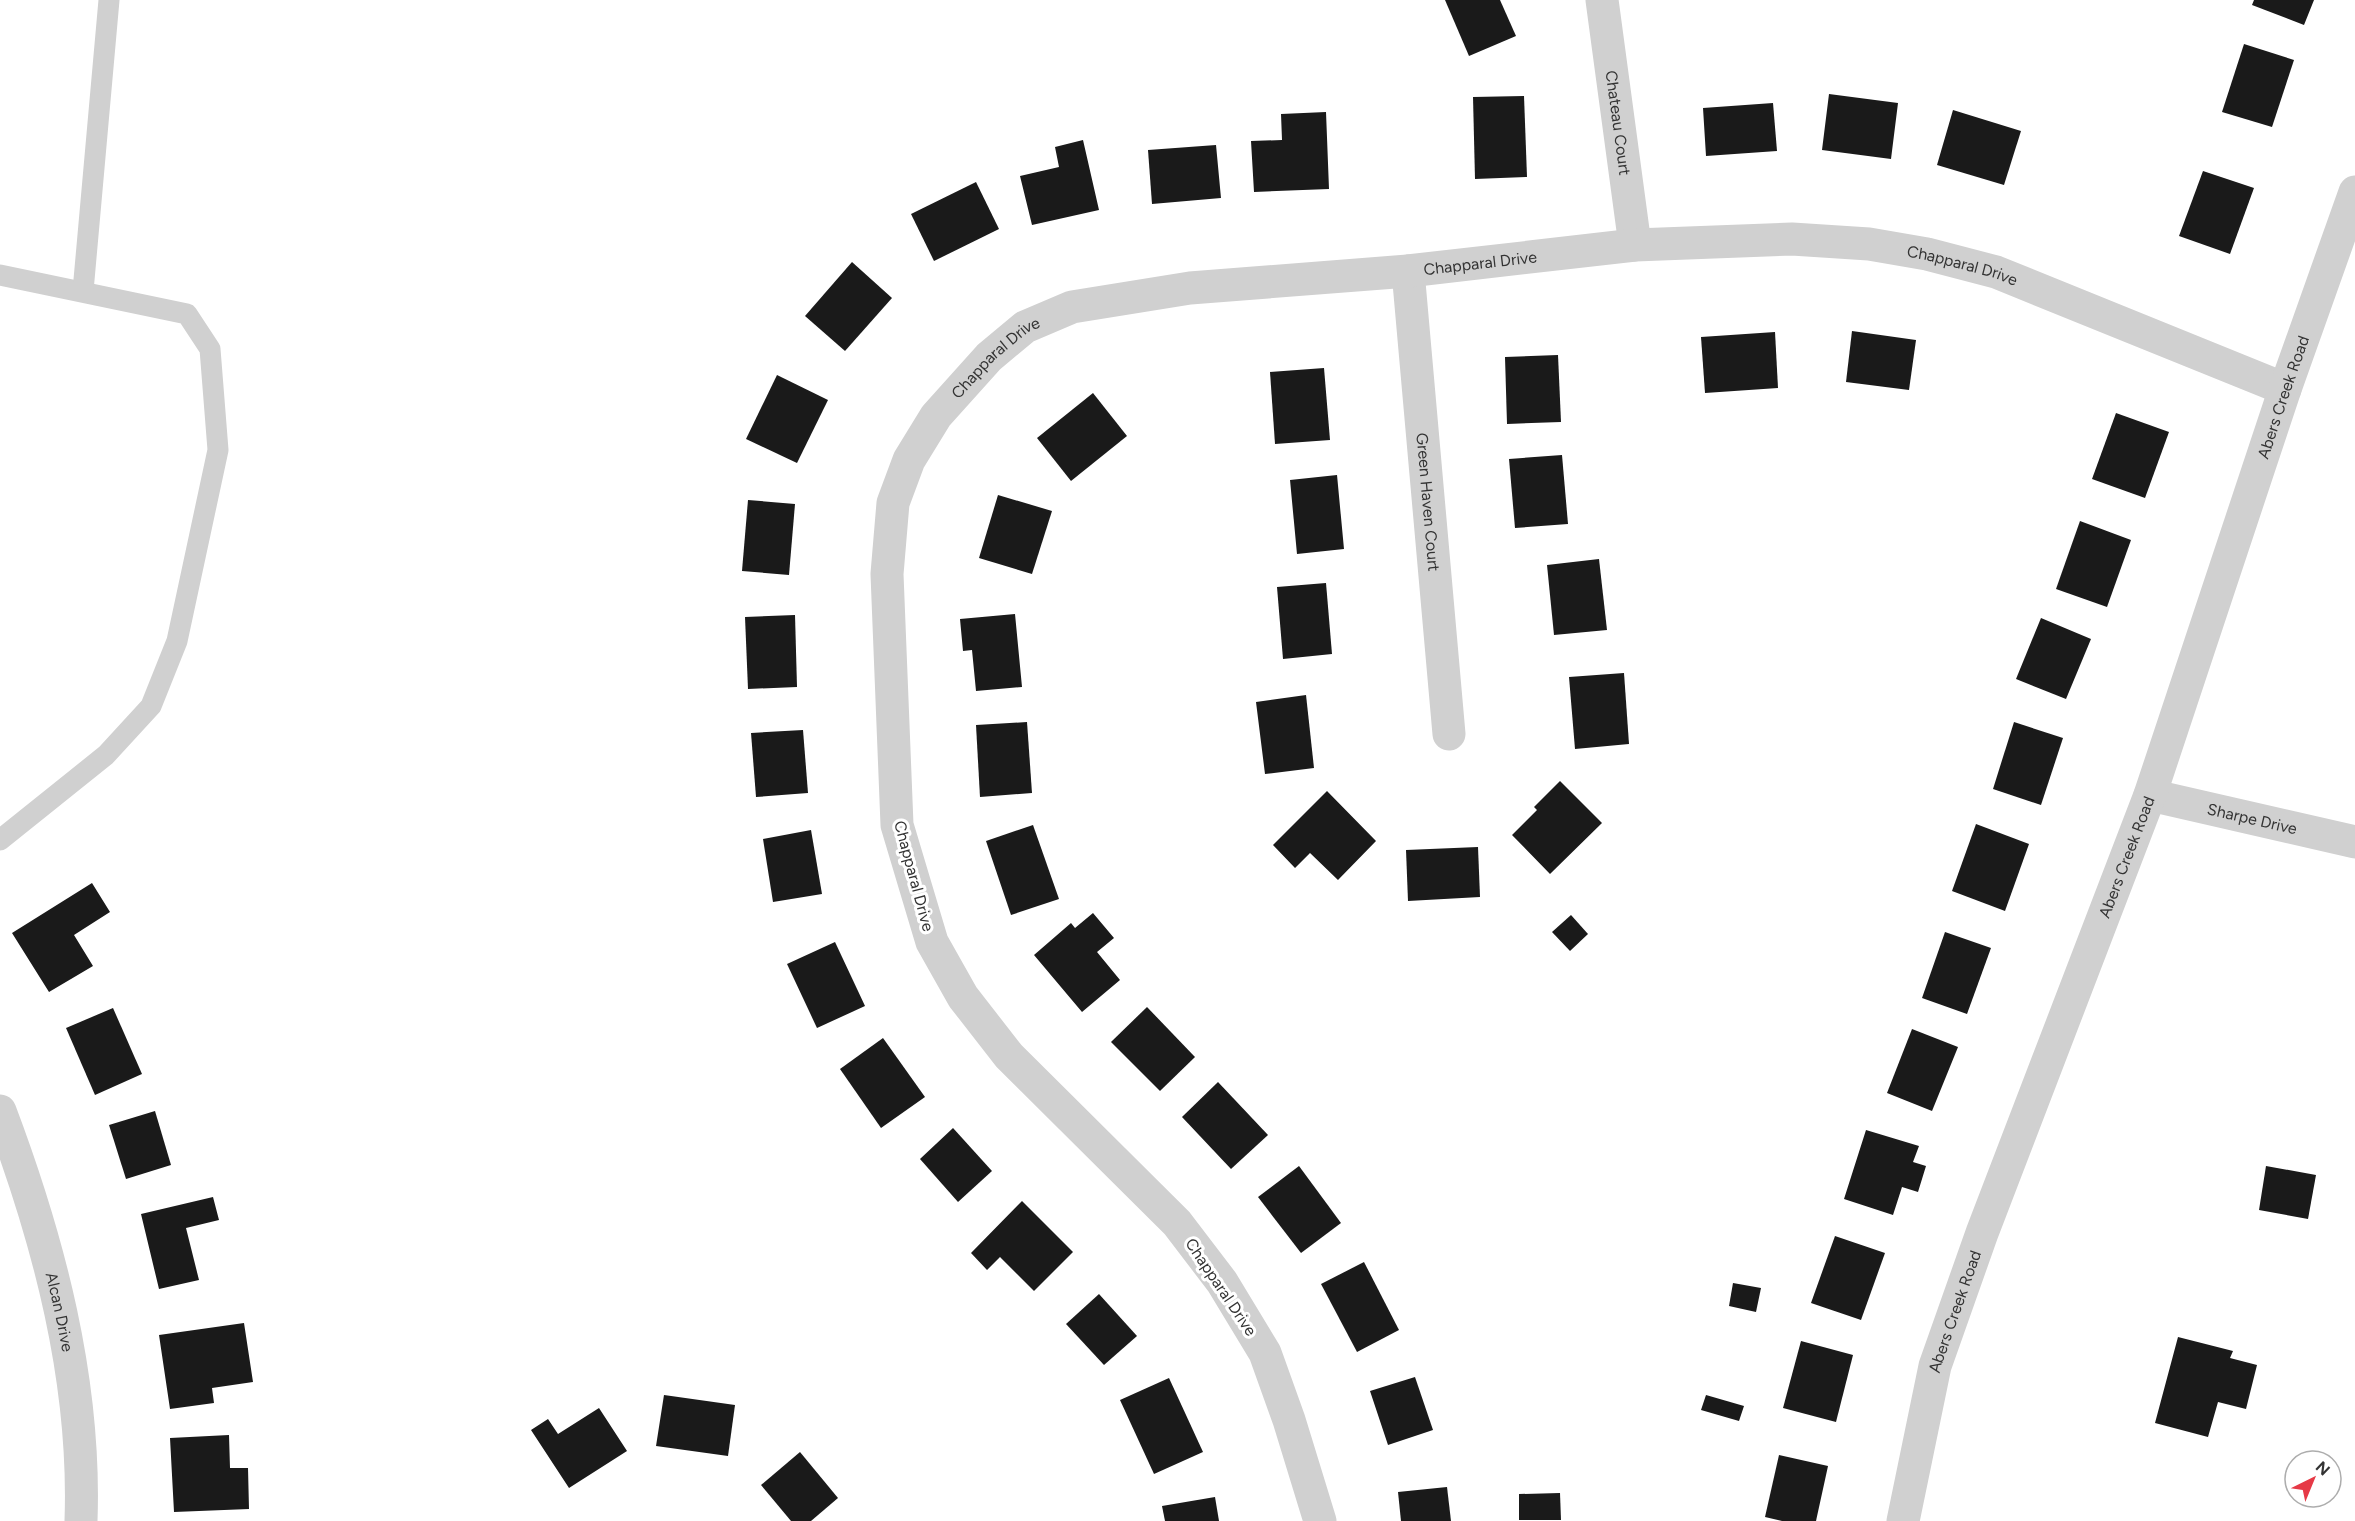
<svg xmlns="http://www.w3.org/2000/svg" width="2355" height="1521" viewBox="0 0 2355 1521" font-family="Figtree,sans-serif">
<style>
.building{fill:#1a1a1a}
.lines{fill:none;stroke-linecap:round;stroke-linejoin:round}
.service{stroke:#d0d0d0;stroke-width:21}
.minor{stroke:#d0d0d0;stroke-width:33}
.labels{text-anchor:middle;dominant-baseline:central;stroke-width:6;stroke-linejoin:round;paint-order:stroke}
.street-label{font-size:16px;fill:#333;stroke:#fff}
</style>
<rect width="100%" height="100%" fill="#fff"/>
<g class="building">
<polygon points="1445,0 1500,0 1516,36 1469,56"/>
<polygon points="2254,0 2314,0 2304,25 2252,5"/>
<polygon points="2244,44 2294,60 2272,127 2222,112"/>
<polygon points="1829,94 1898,103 1891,159 1822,150"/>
<polygon points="1524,96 1527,177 1475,179 1473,97"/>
<polygon points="1773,103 1777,151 1706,156 1703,108"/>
<polygon points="1953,110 2021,131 2004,185 1937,165"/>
<polygon points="1326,112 1329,189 1254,192 1251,141 1282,140 1281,114"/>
<polygon points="1083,140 1099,210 1032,225 1020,176 1059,167 1055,147"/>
<polygon points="1216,145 1221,198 1152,204 1148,150"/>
<polygon points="2203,171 2254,188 2230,254 2179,236"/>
<polygon points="976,182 999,229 934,261 911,214"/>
<polygon points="852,262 892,298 845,351 805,316"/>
<polygon points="1852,331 1916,340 1909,390 1846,382"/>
<polygon points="1775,332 1778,388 1705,393 1701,337"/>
<polygon points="1558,355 1561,422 1507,424 1505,357"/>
<polygon points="1324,368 1330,440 1275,444 1270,372"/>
<polygon points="777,375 828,400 797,463 746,439"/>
<polygon points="1093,393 1127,436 1071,481 1037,438"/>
<polygon points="2116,413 2169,432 2145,498 2092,479"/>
<polygon points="1562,455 1568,524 1515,528 1509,459"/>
<polygon points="1337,475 1344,549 1297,554 1290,480"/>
<polygon points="998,495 1052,511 1032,574 979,558"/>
<polygon points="748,500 795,504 789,575 742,571"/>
<polygon points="2080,521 2131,540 2107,607 2056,589"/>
<polygon points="1599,559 1607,630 1554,635 1547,565"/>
<polygon points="1326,583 1332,654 1283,659 1277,587"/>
<polygon points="1015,614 1022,687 976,691 972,650 963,651 960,619"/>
<polygon points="795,615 797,687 748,689 745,617"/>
<polygon points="2041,618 2091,639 2066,699 2016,679"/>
<polygon points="1624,673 1629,744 1575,749 1569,677"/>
<polygon points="1306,695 1314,768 1265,774 1256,702"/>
<polygon points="1027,722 1032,793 980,797 976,725"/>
<polygon points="2014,722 2063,738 2041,805 1993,789"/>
<polygon points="803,730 808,793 756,797 751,733"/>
<polygon points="1560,781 1602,823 1550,874 1512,835 1537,810 1534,807"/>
<polygon points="1327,791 1376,841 1338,880 1310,853 1295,868 1273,845"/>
<polygon points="1976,824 2029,844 2005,911 1952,891"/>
<polygon points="1033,825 1059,899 1011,915 986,841"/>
<polygon points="811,830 822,894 773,902 763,839"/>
<polygon points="1478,847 1480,897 1408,901 1406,850"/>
<polygon points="92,883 110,912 74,935 93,966 49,992 12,933"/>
<polygon points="1093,913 1114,938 1097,952 1120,980 1082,1012 1034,955 1071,923 1075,928"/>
<polygon points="1571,915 1588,934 1570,951 1552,932"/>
<polygon points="1945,932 1991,948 1967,1014 1922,998"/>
<polygon points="835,942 865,1006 817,1028 787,964"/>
<polygon points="1147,1007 1195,1057 1160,1091 1111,1042"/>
<polygon points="113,1008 142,1074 95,1095 66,1028"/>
<polygon points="1912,1029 1958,1047 1932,1111 1887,1093"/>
<polygon points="883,1038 925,1097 881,1128 840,1069"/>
<polygon points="1218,1082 1268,1135 1231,1169 1182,1117"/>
<polygon points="155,1111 171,1165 126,1179 109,1125"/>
<polygon points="953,1128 992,1171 958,1202 920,1159"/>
<polygon points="1866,1130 1919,1146 1913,1162 1926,1166 1918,1192 1902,1187 1893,1215 1844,1199"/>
<polygon points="1299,1166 1341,1223 1301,1253 1258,1197"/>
<polygon points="2266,1166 2316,1175 2308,1219 2259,1210"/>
<polygon points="213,1197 219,1220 186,1228 199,1280 159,1289 141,1214"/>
<polygon points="1022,1201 1073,1252 1034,1291 1000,1257 987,1270 971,1253"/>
<polygon points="1835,1236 1885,1253 1861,1320 1811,1303"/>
<polygon points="1364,1262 1399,1330 1357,1352 1321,1284"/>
<polygon points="1733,1283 1761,1288 1756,1312 1729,1306"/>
<polygon points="1099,1294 1137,1336 1104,1365 1066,1324"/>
<polygon points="244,1323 253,1382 212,1388 214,1403 170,1409 159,1335"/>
<polygon points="2178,1337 2233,1351 2230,1358 2257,1365 2246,1409 2218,1402 2208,1437 2155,1423"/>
<polygon points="1801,1341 1853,1355 1836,1422 1783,1408"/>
<polygon points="1415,1377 1433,1430 1388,1445 1370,1391"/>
<polygon points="1169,1378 1203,1452 1154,1474 1120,1400"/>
<polygon points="664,1395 735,1405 728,1456 656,1446"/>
<polygon points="1706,1395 1744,1406 1739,1421 1701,1410"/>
<polygon points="599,1408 627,1451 569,1488 531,1430 548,1419 558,1434"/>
<polygon points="229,1435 230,1468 248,1468 249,1509 174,1512 170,1438"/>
<polygon points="800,1452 838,1498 811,1521 791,1521 761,1485"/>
<polygon points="1779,1455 1828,1466 1816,1521 1782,1521 1765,1517"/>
<polygon points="1447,1487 1451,1521 1401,1521 1398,1492"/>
<polygon points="1560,1493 1561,1520 1519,1520 1519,1494"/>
<polygon points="1215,1497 1219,1521 1165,1521 1162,1506"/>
</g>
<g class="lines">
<g class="service">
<polyline points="0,275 187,314 210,349 218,450 177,641 151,706 106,755 0,840"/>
<polyline points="83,291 109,0"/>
</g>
<g class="minor">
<path id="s1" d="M 1602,0 L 1635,245"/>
<path id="s2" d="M 1408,271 L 1449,734"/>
<path id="s3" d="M 2150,795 L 2355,842"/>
<path id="s4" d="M 0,1111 C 49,1241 86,1381 81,1521"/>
<path id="s5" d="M 1320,1521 L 1289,1420 L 1265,1353 L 1222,1282 L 1177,1223 L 1009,1056 L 963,997 L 932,942 L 897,825 L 887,574 L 893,503 L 909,460 L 936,416 L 989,357 L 1025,327 L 1072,307 L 1190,288 L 1408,271 L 1635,245 L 1792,239 L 1869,244 L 1927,254 L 1996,272 L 2285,389"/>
<path id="s6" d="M 1903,1521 L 1935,1366 L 1982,1233 L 2150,795 L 2285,389 L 2355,192"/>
</g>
</g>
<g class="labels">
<g class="street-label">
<text stroke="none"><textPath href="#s1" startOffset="124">Chateau Court</textPath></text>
<text stroke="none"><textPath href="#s5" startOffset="1839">Chapparal Drive</textPath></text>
<text stroke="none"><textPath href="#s5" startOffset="2325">Chapparal Drive</textPath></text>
<text stroke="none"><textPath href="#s5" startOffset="1335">Chapparal Drive</textPath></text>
<text stroke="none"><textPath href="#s6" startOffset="1188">Abers Creek Road</textPath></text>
<text stroke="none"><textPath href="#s2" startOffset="232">Green Haven Court</textPath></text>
<text stroke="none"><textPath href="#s3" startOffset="105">Sharpe Drive</textPath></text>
<text stroke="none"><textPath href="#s6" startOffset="702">Abers Creek Road</textPath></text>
<text transform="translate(914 876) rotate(75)">Chapparal Drive</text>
<text transform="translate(1221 1287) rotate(56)">Chapparal Drive</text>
<text stroke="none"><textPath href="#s6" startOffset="216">Abers Creek Road</textPath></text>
<text stroke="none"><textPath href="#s4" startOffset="210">Alcan Drive</textPath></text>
</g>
</g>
<g transform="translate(2313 1479) rotate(43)"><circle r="28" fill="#ffffff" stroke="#adadad" stroke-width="1.5"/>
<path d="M0-4.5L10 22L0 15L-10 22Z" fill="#e63946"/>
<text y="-9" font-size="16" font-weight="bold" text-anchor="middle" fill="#333333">N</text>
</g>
</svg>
